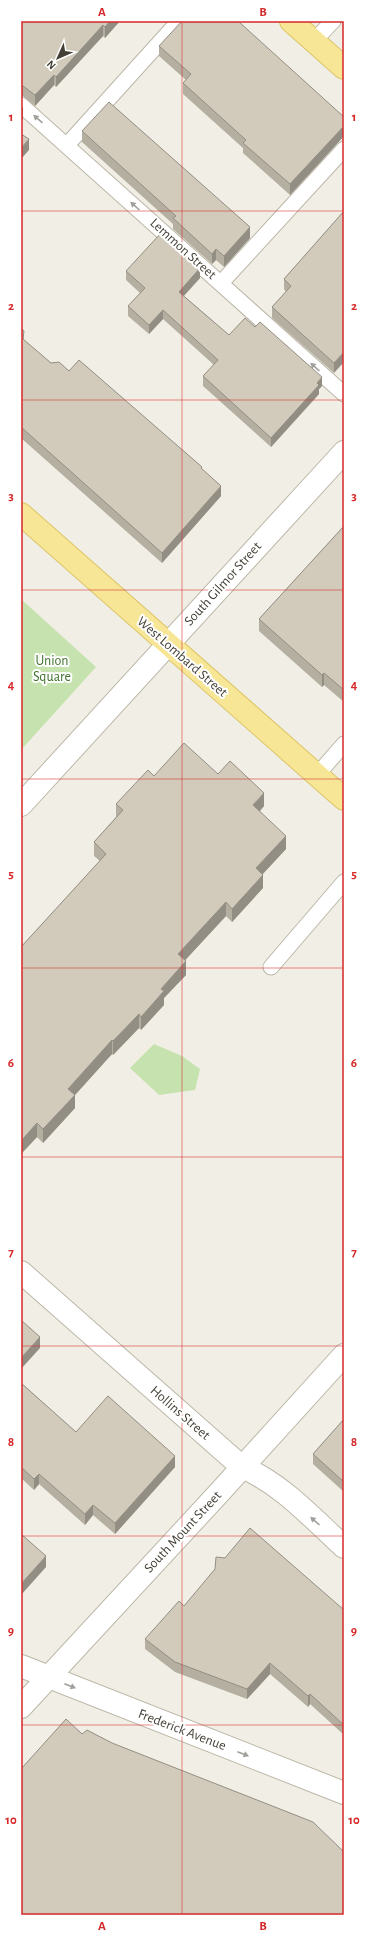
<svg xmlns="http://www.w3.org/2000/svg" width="365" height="1936" viewBox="0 0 365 1936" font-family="'Alegreya Sans',sans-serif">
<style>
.green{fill:#c6e3af}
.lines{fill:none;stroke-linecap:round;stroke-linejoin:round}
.service-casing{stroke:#bcb7a8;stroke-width:17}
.minor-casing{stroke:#bcb7a8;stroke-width:24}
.tertiary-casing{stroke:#bcb7a8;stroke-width:24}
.primary-casing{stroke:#dcc568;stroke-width:24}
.service{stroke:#fff;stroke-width:15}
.minor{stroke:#fff;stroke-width:22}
.tertiary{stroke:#fff;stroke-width:22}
.primary{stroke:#f8e697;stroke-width:22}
.wall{fill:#b5afa1}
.shaded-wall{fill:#938e83}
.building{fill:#d2cbbb;stroke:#938e83}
.oneway{fill:#a19f9a}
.grid{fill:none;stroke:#d62828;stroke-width:1;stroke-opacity:0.55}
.labels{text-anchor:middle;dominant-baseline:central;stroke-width:4;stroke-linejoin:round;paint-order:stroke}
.street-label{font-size:14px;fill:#433f35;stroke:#fff}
.park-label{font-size:14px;fill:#3f712c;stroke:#fff}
.neatline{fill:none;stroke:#d62828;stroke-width:1.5}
.grid-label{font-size:13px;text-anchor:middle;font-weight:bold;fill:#d62828}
</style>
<rect width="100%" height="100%" fill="#f1efe5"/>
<g class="green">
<polygon points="21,599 96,667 21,750"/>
<polygon points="154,1044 182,1056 200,1069 195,1090 159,1095 130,1068"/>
</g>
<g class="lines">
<defs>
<g id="service">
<polyline points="314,41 333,21"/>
<polyline points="21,105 344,394"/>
<polyline points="67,145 179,21"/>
<polyline points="221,283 344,149"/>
<polyline points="317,775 344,744"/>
<polyline points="271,967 344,882"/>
</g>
<g id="minor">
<path d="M 21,1272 L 242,1467 C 282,1484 312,1518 344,1547"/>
<polyline points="21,1666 344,1793"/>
</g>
<g id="tertiary">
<polyline points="21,805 344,452"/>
<polyline points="21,1707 218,1494 344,1355"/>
</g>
<g id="primary">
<polyline points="291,21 344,68"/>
<polyline points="21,514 344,799"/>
</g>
</defs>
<use href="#service" class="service-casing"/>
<use href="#minor" class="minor-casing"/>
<use href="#tertiary" class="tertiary-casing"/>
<use href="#primary" class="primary-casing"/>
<use href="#service" class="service"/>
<use href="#minor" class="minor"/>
<use href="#tertiary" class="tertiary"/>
<use href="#primary" class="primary"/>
</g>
<g class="wall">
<polygon points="21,21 120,21 105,38 103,36 56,87 54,85 35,106 23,96"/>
<polygon points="159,46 344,117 344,136 290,195 243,153 243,148 183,94 183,83 186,80 159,56"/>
<polygon points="82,131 250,238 224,267 216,260 212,264 173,229 173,224 82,142"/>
<polygon points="344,211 334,373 272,318 272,307 286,292 284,289 284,279"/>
<polygon points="126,271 200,278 184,296 229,335 322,386 319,389 319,394 271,447 203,386 203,376 214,365 163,319 149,334 128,316 128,306 140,293 126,280"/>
<polygon points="21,328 24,340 51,363 69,371 202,469 221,496 162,563 21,438"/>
<polygon points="344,526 344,702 324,685 322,687 259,631 259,619"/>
<polygon points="218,774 264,806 260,811 286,849 263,874 263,888 232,922 226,916 185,960 186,975 164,998 164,1005 141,1030 139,1028 113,1055 112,1054 75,1095 75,1108 43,1143 37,1137 21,1154 21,947 100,861 94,856 94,842 116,817 116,804 154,776"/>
<polygon points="21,1383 76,1432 175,1467 115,1534 93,1515 85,1525 39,1484 34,1490 21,1478"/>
<polygon points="344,1419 344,1492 313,1464 313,1454"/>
<polygon points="184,1606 344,1610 344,1735 310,1704 308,1707 270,1674 247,1699 175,1672 145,1649 145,1639"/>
</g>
<g class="shaded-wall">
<polygon points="110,21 120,21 105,38 105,27"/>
<polygon points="103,25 103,36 56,87 56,77"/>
<polygon points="54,75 54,85 35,106 35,95"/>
<polygon points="23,86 23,96 21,97 21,87"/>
<polygon points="23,109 23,119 21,122 21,111"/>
<polygon points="344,126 344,136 290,195 290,184"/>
<polygon points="29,139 29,150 21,159 21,148"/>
<polygon points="250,227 250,238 224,267 224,256"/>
<polygon points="216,249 216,260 212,264 212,254"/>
<polygon points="200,268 200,278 179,301 179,292"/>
<polygon points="163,310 163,319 149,334 149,325"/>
<polygon points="344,352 344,362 334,373 334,363"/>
<polygon points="322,377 322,386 319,389 319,394 271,447 271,438"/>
<polygon points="221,486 221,496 162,563 162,553"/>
<polygon points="324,673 324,685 322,687 322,675"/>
<polygon points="264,793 264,806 253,819 253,805"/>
<polygon points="286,836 286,849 256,881 256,868"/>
<polygon points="263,875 263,888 232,922 232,909"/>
<polygon points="226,902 226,916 178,968 178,954"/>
<polygon points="186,961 186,975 164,998 164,1005 141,1030 141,1017 161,989"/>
<polygon points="139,1014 139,1028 113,1055 113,1041"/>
<polygon points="112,1040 112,1054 75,1095 75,1108 43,1143 43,1129 68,1089"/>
<polygon points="37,1123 37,1137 21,1154 21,1141"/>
<polygon points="40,1337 40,1348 21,1369 21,1358"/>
<polygon points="175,1456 175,1467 115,1534 115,1523"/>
<polygon points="39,1474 39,1484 34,1490 34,1479"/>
<polygon points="93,1505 93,1515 85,1525 85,1514"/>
<polygon points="46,1556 46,1567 21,1595 21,1584"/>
<polygon points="270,1663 270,1674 247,1699 247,1689"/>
<polygon points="310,1694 310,1704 308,1707 308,1696"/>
</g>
<g class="building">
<polygon points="21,21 110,21 105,27 103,25 56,77 54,75 35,95 23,86 21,87"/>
<polygon points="182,21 238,21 344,117 344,126 290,184 243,143 246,140 183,83 191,74 159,46"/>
<polygon points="109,102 250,227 224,256 216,249 212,254 173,218 176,216 82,131"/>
<polygon points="21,106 23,109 21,111"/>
<polygon points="21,134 29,139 21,148"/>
<polygon points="344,211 344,352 334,363 272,307 291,286 284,279"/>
<polygon points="161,233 200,268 179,292 229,335 245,318 255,327 260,322 322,377 317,383 319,385 271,438 203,376 218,360 163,310 149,325 128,306 145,288 126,271"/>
<polygon points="21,328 24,331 23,339 51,363 59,362 69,371 79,360 202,467 201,468 221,486 162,553 21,427"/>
<polygon points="344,526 344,690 324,673 322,675 259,619"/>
<polygon points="184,743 218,774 230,761 264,793 253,805 286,836 256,868 263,875 232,909 226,902 178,954 186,961 161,989 164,991 141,1017 139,1014 113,1041 112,1040 68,1089 75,1095 43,1129 37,1123 21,1141 21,947 106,854 94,842 123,810 116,804 148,770 154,776"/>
<polygon points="21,1320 40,1337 21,1358"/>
<polygon points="21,1383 76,1432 108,1396 175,1456 115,1523 93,1505 85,1514 39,1474 34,1479 21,1467"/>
<polygon points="344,1419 344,1482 313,1454"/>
<polygon points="250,1528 344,1610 344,1725 310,1694 308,1696 270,1663 247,1689 175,1662 145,1639 179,1601 184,1606 215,1569 216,1557 225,1558"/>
<polygon points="21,1534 46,1556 21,1584"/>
<polygon points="66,1719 82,1734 87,1730 112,1743 313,1822 344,1852 344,1915 21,1915 21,1769"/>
</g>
<defs><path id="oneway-solid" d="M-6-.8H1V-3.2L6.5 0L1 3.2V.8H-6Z"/></defs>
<g class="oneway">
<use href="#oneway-solid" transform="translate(38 119) rotate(-139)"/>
<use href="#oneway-solid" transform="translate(135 206) rotate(-138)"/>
<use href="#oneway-solid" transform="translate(315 367) rotate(-138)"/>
<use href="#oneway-solid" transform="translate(315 1521) rotate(-138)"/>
<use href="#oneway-solid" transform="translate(70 1686) rotate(21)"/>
<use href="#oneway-solid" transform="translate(243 1754) rotate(21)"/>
</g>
<path class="grid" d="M 182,21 L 182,1915M 21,211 L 344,211M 21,400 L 344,400M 21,590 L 344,590M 21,779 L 344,779M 21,968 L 344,968M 21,1157 L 344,1157M 21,1346 L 344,1346M 21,1536 L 344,1536M 21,1725 L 344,1725"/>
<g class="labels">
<g class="street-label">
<text transform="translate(183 249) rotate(42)">Lemmon Street</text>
<text transform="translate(223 584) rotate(-48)">South Gilmor Street</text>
<text transform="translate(182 657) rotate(41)">West Lombard Street</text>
<text transform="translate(180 1413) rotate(41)">Hollins Street</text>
<text transform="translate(183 1532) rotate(-47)">South Mount Street</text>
<text transform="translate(182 1730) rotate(21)">Frederick Avenue</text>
</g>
<g class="park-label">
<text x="52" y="661">Union<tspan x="52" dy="16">Square</tspan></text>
</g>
</g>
<rect width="365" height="1936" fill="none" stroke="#ffffff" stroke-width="44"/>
<g transform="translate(58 58) rotate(225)" stroke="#ffffff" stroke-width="3" paint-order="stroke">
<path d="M0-3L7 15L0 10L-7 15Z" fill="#433f35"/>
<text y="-6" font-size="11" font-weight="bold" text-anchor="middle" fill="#433f35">N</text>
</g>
<rect x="22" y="22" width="321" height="1892" class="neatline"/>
<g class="grid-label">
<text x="102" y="16">A</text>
<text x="263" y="16">B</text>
<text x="11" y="121">1</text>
<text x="354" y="121">1</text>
<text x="11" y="310">2</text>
<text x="354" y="310">2</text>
<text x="11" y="500">3</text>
<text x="354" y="500">3</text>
<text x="11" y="689">4</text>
<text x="354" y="689">4</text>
<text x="11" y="878">5</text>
<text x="354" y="878">5</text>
<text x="11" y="1067">6</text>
<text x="354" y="1067">6</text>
<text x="11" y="1256">7</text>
<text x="354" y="1256">7</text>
<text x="11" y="1446">8</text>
<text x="354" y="1446">8</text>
<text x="11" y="1635">9</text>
<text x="354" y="1635">9</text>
<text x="11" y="1824">10</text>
<text x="354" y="1824">10</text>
<text x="102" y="1930">A</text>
<text x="263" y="1930">B</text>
</g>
</svg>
